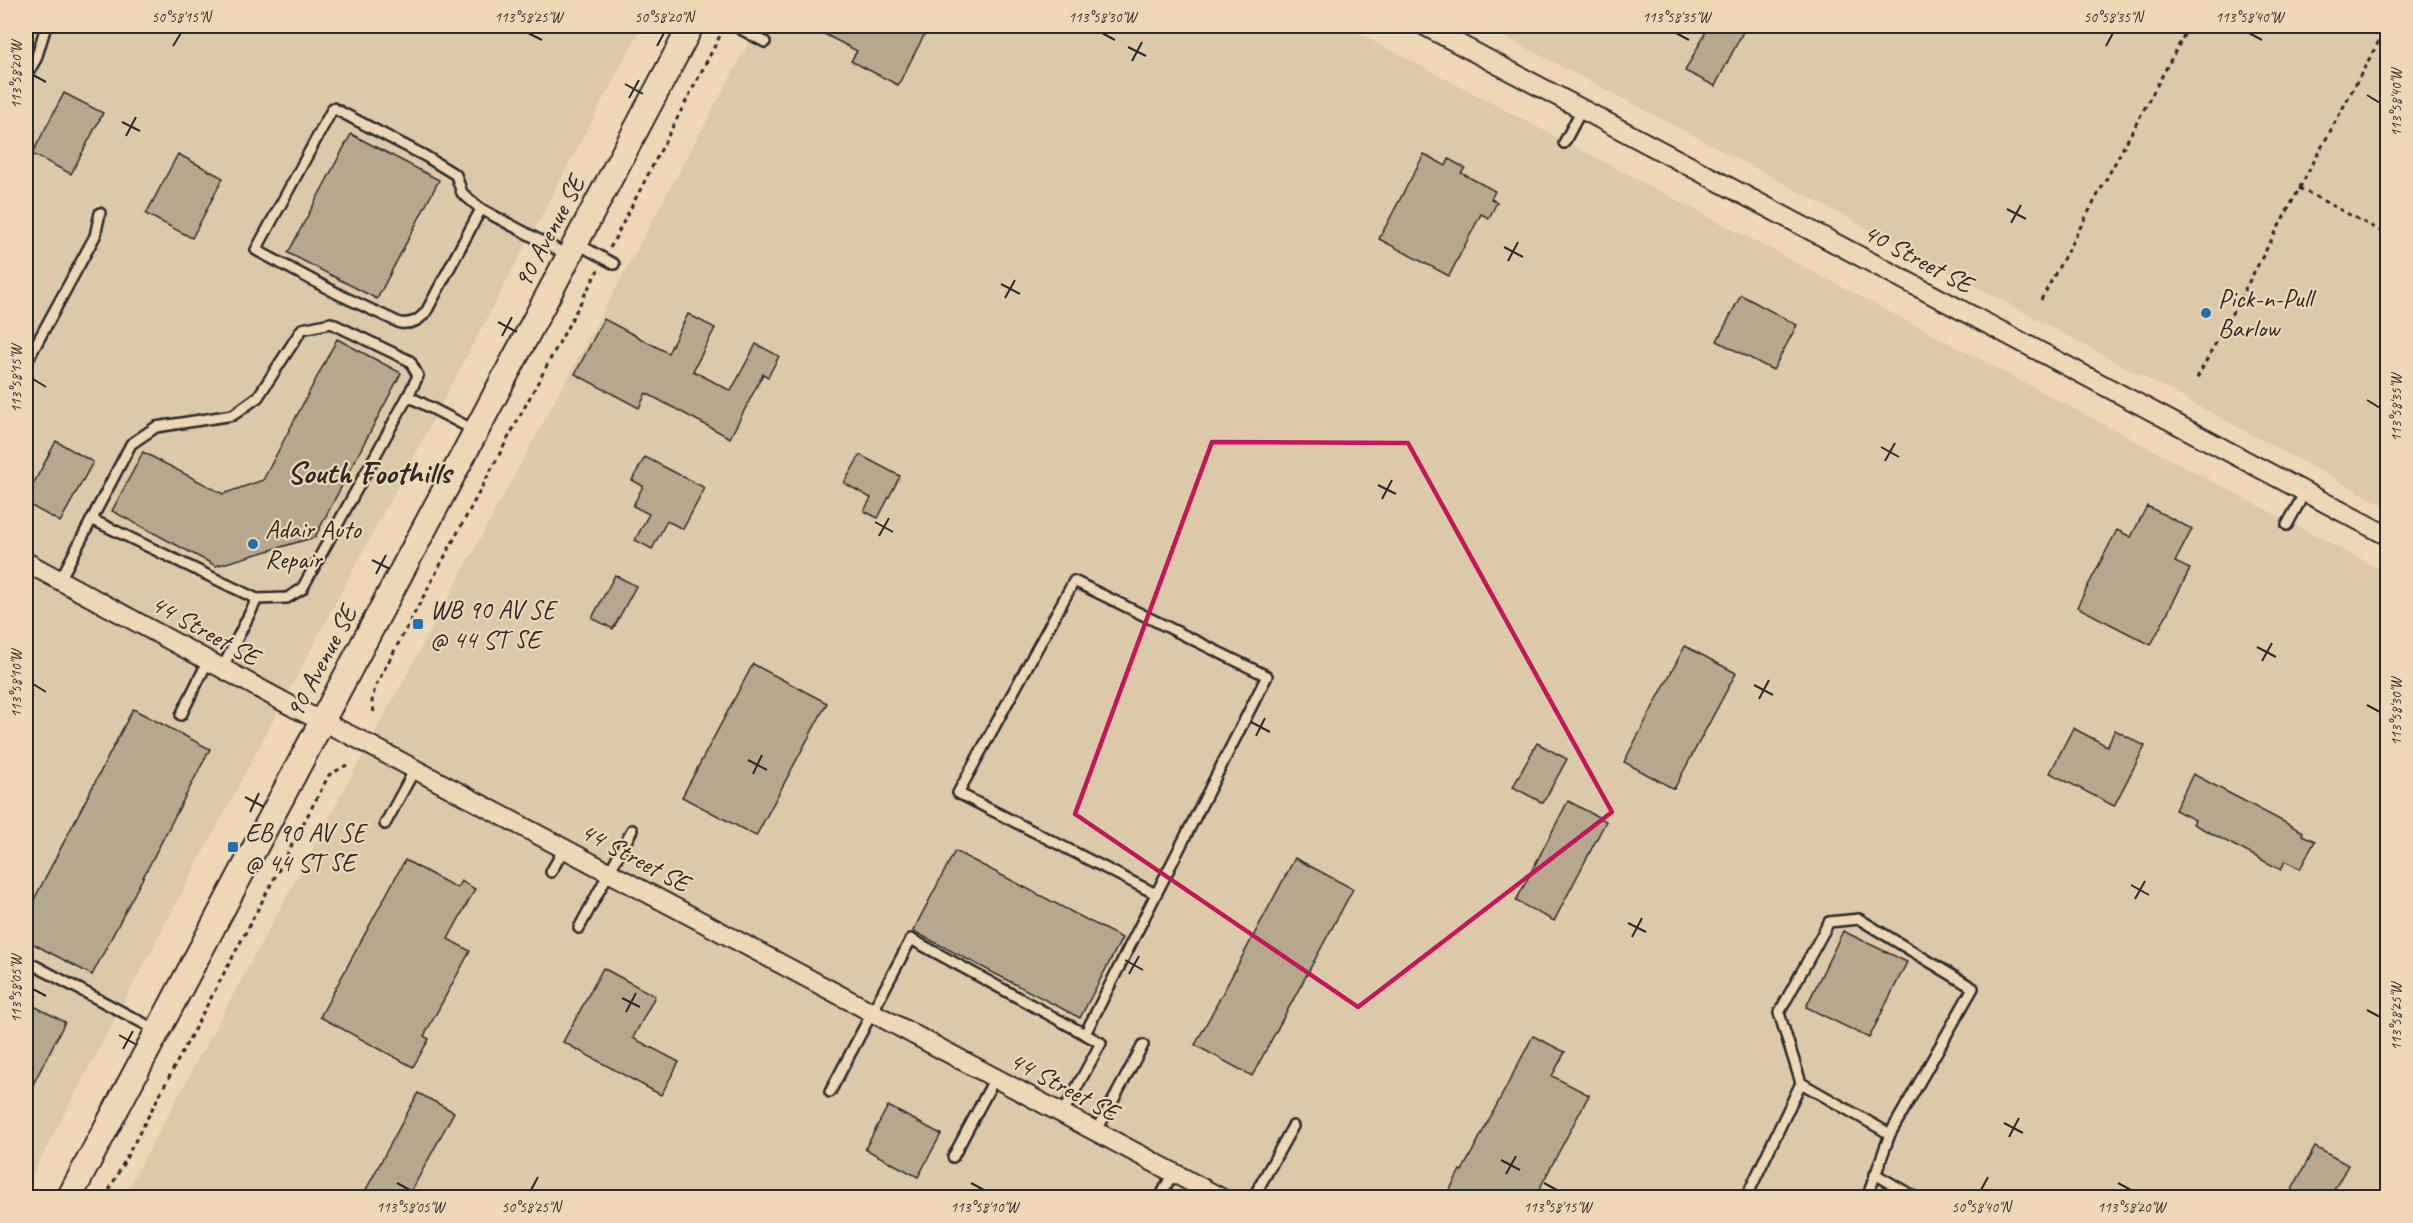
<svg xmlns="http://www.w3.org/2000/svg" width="2413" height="1223" viewBox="0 0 2413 1223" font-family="Caveat,sans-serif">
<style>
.built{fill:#dcc9aa}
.building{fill:#b6a78f;stroke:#2b2b2b;stroke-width:1.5}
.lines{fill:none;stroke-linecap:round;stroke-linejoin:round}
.lane-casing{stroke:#2b2b2b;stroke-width:14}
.street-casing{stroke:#2b2b2b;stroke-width:22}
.secondary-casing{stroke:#2b2b2b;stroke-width:28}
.path{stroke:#2b2b2b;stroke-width:3;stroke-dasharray:4.5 4.5;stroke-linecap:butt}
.lane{stroke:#ecd7b6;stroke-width:9}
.street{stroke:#ecd7b6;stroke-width:18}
.secondary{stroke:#ecd7b6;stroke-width:24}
.marked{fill:none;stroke:#c2185b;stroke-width:4.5;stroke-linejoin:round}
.ticks{fill:none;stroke:#2b2b2b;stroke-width:2}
.poi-dot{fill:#1f6fb2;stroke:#ecd7b6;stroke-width:2}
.labels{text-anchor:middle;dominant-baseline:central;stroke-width:4.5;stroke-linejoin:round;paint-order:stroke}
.street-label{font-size:26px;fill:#2b2b2b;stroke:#ecd7b6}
.poi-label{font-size:26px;fill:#2b2b2b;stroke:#ecd7b6;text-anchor:start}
.district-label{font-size:32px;font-weight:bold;fill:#2b2b2b;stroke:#ecd7b6}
.neatline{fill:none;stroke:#2b2b2b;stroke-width:2}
.ticks-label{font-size:15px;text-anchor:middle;fill:#2b2b2b}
</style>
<rect width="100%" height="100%" fill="#ecd7b6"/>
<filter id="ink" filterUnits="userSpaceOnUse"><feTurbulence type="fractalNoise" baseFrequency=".0167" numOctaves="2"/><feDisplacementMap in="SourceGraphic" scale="12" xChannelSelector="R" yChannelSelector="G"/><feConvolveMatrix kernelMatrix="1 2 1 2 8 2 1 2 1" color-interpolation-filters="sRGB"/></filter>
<g filter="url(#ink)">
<g class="built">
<polygon points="26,26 642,26 26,1186"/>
<polygon points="758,26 1345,26 2387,573 2387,1197 123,1198"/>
<polygon points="1484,26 2387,26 2387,507 1723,151"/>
</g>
<g class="building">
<polygon points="809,26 929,26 898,85 851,61 857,51"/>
<polygon points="1709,26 1746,26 1715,86 1685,71"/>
<polygon points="64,93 103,113 71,174 32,154"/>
<polygon points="351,134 439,180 377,299 288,253"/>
<polygon points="178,154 223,178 192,238 146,214"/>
<polygon points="1424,154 1446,166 1449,159 1465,168 1461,173 1495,191 1491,199 1497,202 1489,218 1481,214 1449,276 1379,239"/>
<polygon points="1741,295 1797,325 1773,370 1717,341"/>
<polygon points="688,314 715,328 693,371 731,391 756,344 779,356 768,377 763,374 730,438 646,393 639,408 575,374 604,319 668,353"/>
<polygon points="337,339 401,373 315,537 216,566 112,511 143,452 223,494 263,480"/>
<polygon points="56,441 93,462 60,522 26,503 26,498"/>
<polygon points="860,455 900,476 878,518 864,511 871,498 844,483"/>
<polygon points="645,457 705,488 683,529 667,521 652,549 635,540 649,514 633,506 643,486 632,480"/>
<polygon points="2147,506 2192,529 2175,562 2190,569 2151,645 2077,607 2117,530 2131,537"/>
<polygon points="615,575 636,586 613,629 592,618"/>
<polygon points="1685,646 1736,673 1674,789 1624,762"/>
<polygon points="753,664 827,703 756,836 682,797"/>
<polygon points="133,709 210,749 92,975 26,940 26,915"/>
<polygon points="2073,728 2107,746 2115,730 2145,746 2114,806 2050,773"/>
<polygon points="1537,743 1567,759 1543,803 1513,787"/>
<polygon points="2193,774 2303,832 2302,835 2315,841 2300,869 2285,861 2281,870 2193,824 2195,820 2175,810"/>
<polygon points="1568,801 1606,821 1554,921 1516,901"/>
<polygon points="955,851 1122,938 1080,1018 913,931"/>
<polygon points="1295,858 1353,889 1252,1076 1195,1045"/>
<polygon points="405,860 457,888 461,881 475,889 448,939 470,951 424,1036 429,1039 413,1067 320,1017"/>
<polygon points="1843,931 1907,962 1869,1038 1806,1007"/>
<polygon points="603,968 655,996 633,1038 679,1062 661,1095 563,1042"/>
<polygon points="26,1002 65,1022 26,1098"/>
<polygon points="1533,1036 1565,1052 1552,1076 1589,1095 1535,1197 1446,1197 1460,1170 1462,1171"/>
<polygon points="418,1093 454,1112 408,1197 362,1197"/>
<polygon points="888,1106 941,1134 918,1177 865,1149"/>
<polygon points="2315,1147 2348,1165 2330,1197 2288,1197"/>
</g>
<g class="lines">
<defs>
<g id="lane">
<polyline points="735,26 765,42"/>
<polyline points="26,76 36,59 46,26"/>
<polyline points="1564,143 1582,109"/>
<path d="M 481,209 L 426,312 C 418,321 412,324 400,323 L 342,296 L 256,250 L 333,108 L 425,156 L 456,175 L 462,193 L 481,209 L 569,256"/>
<polyline points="578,244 614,264"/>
<polyline points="26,363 95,236 100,213"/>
<polyline points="93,520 257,599"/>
<polyline points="2287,525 2305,492"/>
<polyline points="60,580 131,444 156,427 233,415 258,397 302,329 331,323 410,361 418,376 408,396"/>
<polyline points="222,669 257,599 287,598 302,589 408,396 476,431"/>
<polyline points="181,715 208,661"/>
<polyline points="385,824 415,769"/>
<polyline points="551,872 564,849"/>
<polyline points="579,928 632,830"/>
<polyline points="26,961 158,1031"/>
<polyline points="1085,1034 1267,676 1074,581 958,793 1156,894"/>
<polyline points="1801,1083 1890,1134"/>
<polyline points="830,1092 911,939 1101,1043 1062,1114"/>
<polyline points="1096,1132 1143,1045"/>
<polyline points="953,1157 995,1078"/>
<polyline points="1875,1174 1916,1198"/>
<polyline points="26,1194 32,1198"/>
<polyline points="1160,1198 1173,1172"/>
<polyline points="1253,1198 1293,1126"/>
<polyline points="1746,1198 1801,1083 1779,1013 1829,922 1859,919 1973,988 1890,1134 1867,1198"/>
</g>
<g id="street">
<polyline points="1425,26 2388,536"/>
<polyline points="26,562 297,709 360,740 1221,1198"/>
</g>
<polyline id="secondary" points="69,1198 691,26"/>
</defs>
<use href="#lane" class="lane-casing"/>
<use href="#street" class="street-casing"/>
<use href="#secondary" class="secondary-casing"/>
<g class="path">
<polyline points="2299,188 2388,235"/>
<polyline points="610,248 723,30"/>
<polyline points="2041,300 2189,26"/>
<polyline points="2197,378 2387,26"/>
<polyline points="374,712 372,701 375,687 598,270"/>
<polyline points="105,1198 329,775 347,765"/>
</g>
<use href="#lane" class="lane"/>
<use href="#street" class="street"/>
<use href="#secondary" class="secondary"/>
</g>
</g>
<path class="marked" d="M 1212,442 L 1408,443 L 1612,812 L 1358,1007 L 1075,814 Z"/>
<path class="ticks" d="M 528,33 L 542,40M 1102,33 L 1115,40M 1676,33 L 1689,40M 2249,33 L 2262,40M 173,46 L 181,33M 657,46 L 664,33M 2106,46 L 2113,33M 1128,47 L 1146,56M 1132,61 L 1142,42M 33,75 L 46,82M 625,84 L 643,94M 2367,95 L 2380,103M 629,98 L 639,80M 122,122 L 140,131M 126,136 L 136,117M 2007,209 L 2026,219M 2011,223 L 2021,205M 1504,247 L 1523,257M 1508,261 L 1518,242M 1001,284 L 1020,294M 1005,298 L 1015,280M 498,322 L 517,332M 502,336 L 512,317M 33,379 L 46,387M 2367,400 L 2380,408M 1881,447 L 1899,457M 1885,461 L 1895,443M 1378,485 L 1396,494M 1382,499 L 1392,480M 875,522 L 893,532M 879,536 L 889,518M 372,560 L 390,569M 376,574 L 386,555M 2257,647 L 2276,657M 2262,661 L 2272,643M 33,684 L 46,692M 1754,685 L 1773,695M 1759,699 L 1769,680M 2367,705 L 2380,712M 1251,722 L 1270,732M 1256,736 L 1265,718M 748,760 L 767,770M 753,774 L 762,755M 245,797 L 264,807M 250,812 L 259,793M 2131,885 L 2149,895M 2135,899 L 2145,881M 1628,923 L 1646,932M 1632,937 L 1642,918M 1125,960 L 1143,970M 1129,974 L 1139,956M 33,989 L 46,996M 622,998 L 640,1007M 2367,1010 L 2380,1017M 626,1012 L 636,993M 119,1035 L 137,1045M 123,1049 L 133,1031M 2004,1123 L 2023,1133M 2009,1137 L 2019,1118M 1501,1160 L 1520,1170M 1506,1174 L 1516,1156M 397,1183 L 410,1190M 971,1183 L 984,1190M 1544,1183 L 1557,1190M 2118,1183 L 2131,1190M 531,1190 L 538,1177M 1981,1190 L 1988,1177"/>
<g class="poi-dot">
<circle cx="2206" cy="313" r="6"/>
<circle cx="253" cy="544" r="6"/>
<rect x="412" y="618" width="12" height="12" rx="3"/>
<rect x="227" y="841" width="12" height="12" rx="3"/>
</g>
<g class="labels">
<g class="street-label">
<text transform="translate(549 232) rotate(-62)">90 Avenue SE</text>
<text transform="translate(1918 258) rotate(28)">40 Street SE</text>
<text transform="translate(205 630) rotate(29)">44 Street SE</text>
<text transform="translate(321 662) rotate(-62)">90 Avenue SE</text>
<text transform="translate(635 857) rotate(28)">44 Street SE</text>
<text transform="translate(1064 1086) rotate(28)">44 Street SE</text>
</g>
<g class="poi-label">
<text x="2218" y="298">Pick-n-Pull<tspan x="2218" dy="30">Barlow</tspan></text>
<text x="265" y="529">Adair Auto<tspan x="265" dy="30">Repair</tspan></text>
<text x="430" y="609">WB 90 AV SE<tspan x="430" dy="30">@ 44 ST SE</tspan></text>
<text x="245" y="832">EB 90 AV SE<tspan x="245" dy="30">@ 44 ST SE</tspan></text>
</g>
<g class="district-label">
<text x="369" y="472">South Foothills</text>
</g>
</g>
<rect width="2413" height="1223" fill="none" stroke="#ecd7b6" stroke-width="66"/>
<rect x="33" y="33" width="2347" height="1157" class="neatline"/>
<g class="ticks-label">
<text x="181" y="22">50°58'15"N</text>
<text x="528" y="22">113°58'25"W</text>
<text x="664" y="22">50°58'20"N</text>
<text x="1102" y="22">113°58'30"W</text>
<text x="1676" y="22">113°58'35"W</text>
<text x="2113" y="22">50°58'35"N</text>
<text x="2249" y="22">113°58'40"W</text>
<text transform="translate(16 75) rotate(-90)" y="5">113°58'20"W</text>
<text transform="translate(2396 103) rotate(-90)" y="5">113°58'40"W</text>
<text transform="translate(16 379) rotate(-90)" y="5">113°58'15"W</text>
<text transform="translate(2396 408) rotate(-90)" y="5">113°58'35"W</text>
<text transform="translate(16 684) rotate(-90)" y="5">113°58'10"W</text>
<text transform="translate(2396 712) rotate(-90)" y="5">113°58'30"W</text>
<text transform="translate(16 989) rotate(-90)" y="5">113°58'05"W</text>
<text transform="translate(2396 1017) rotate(-90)" y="5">113°58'25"W</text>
<text x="410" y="1212">113°58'05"W</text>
<text x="531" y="1212">50°58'25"N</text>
<text x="984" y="1212">113°58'10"W</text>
<text x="1557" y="1212">113°58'15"W</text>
<text x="1981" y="1212">50°58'40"N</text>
<text x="2131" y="1212">113°58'20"W</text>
</g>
</svg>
